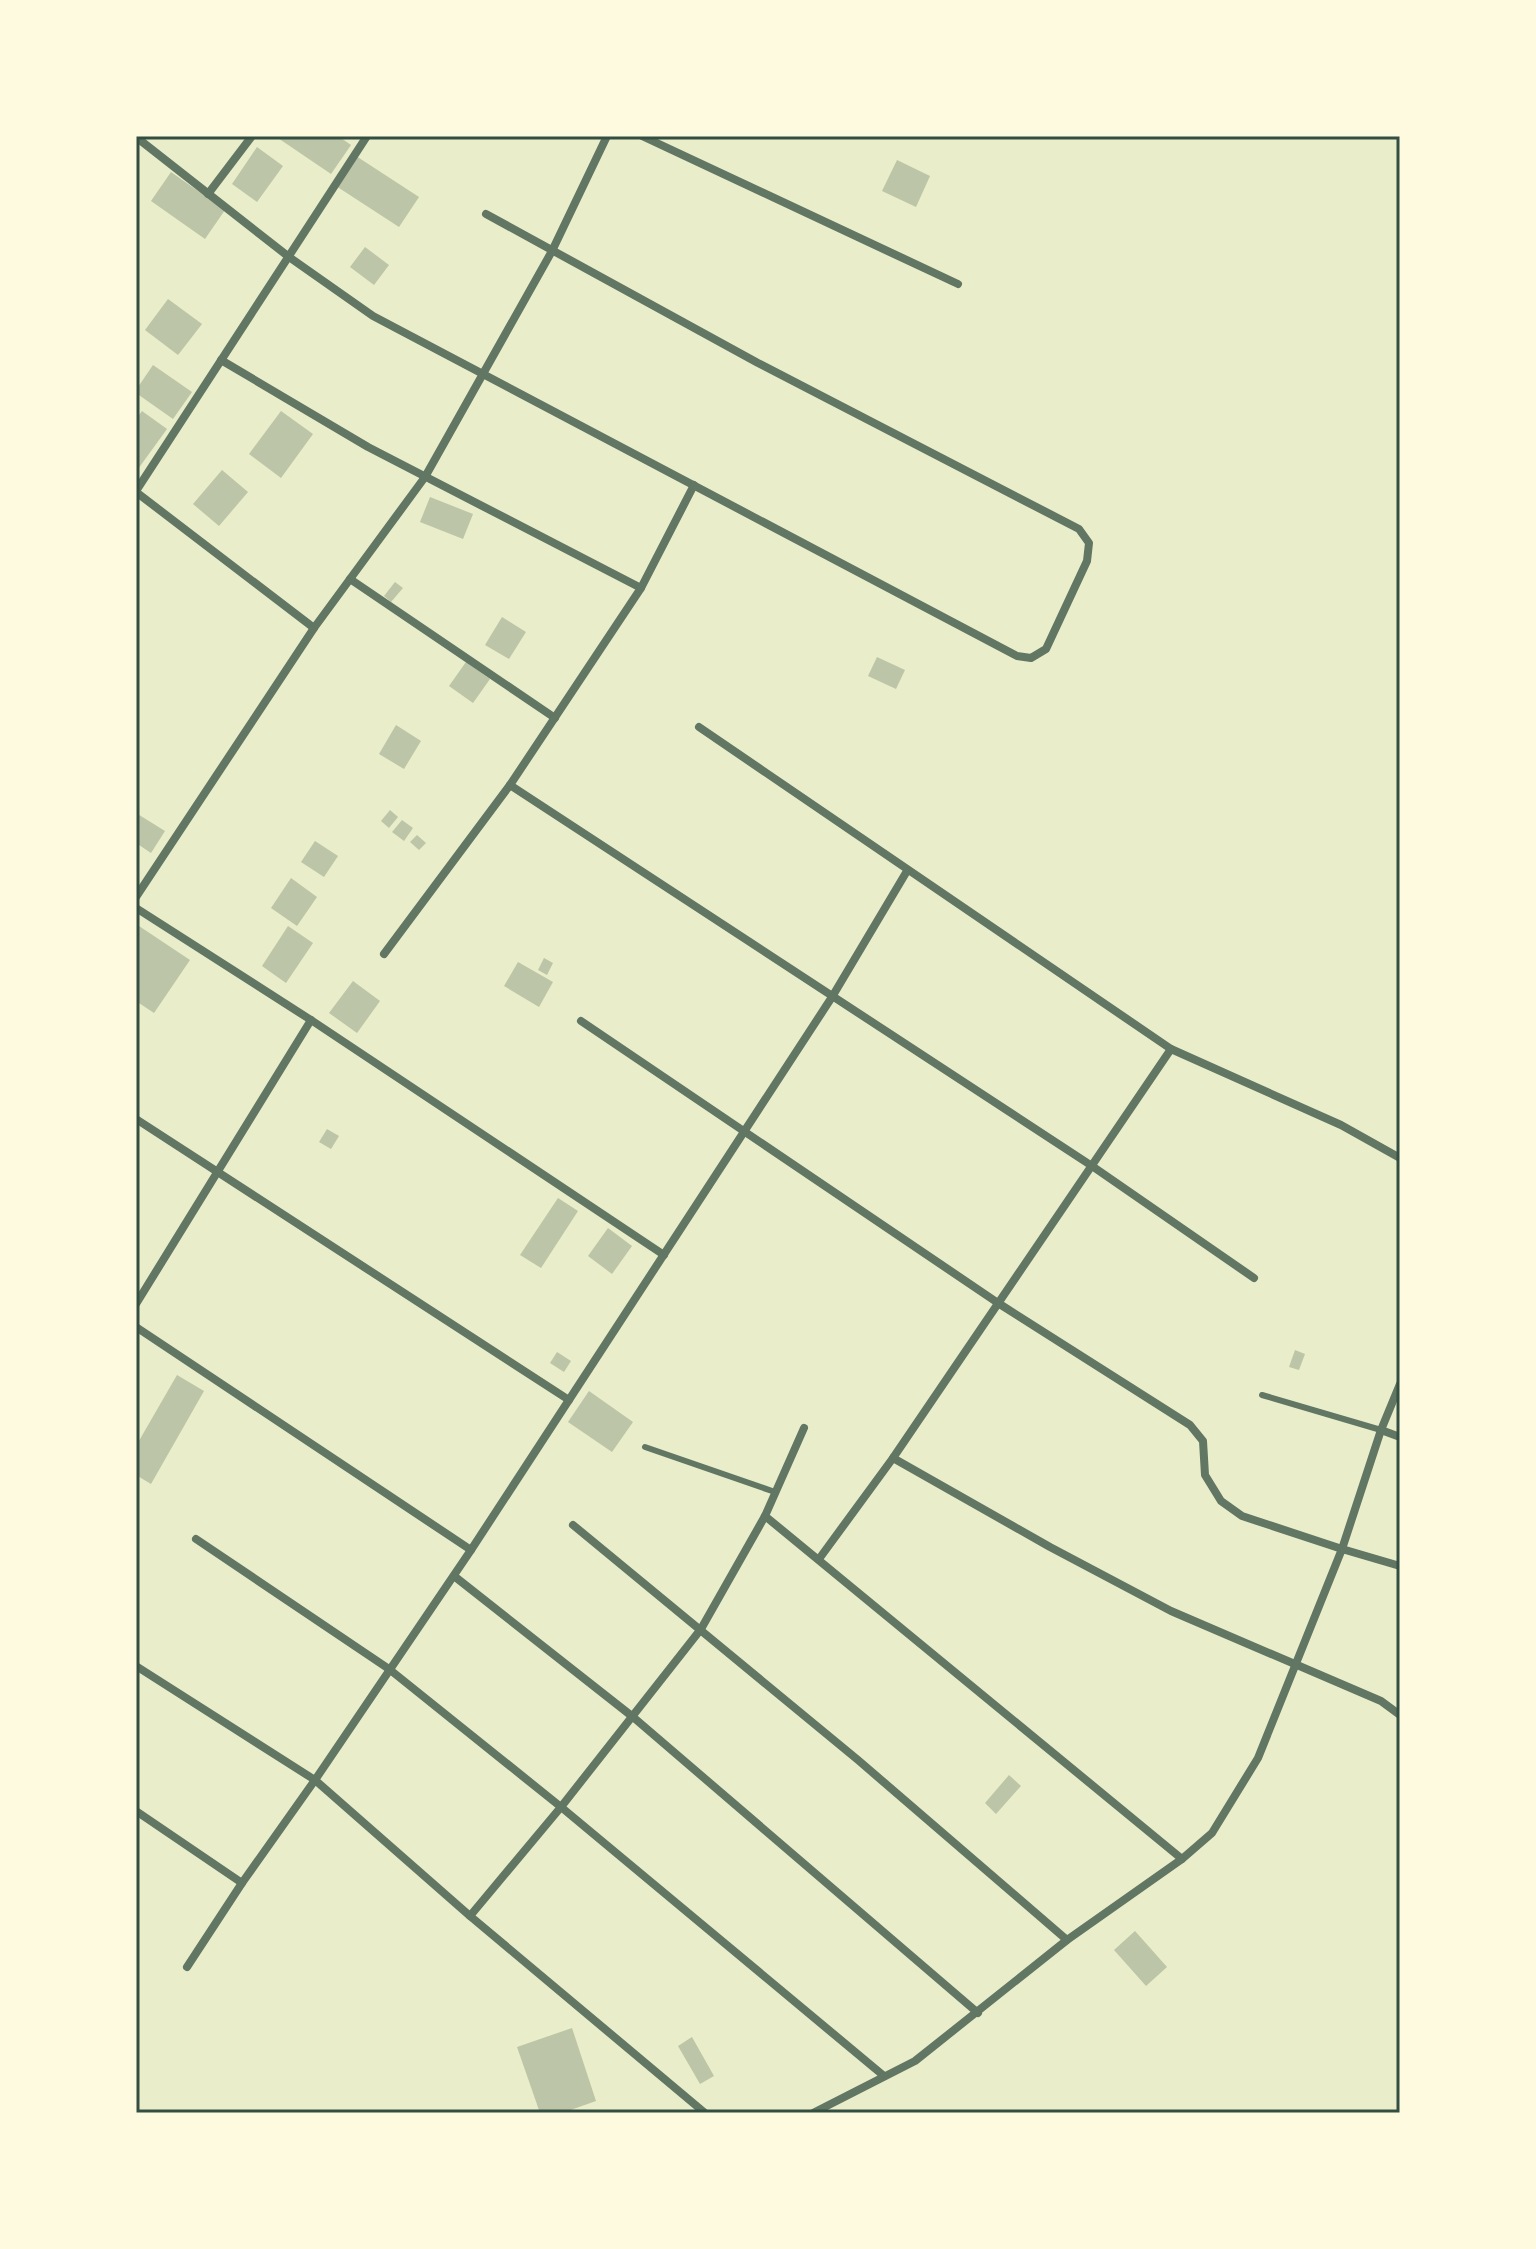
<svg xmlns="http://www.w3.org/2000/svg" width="1536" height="2249" viewBox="0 0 1536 2249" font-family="Ubuntu,sans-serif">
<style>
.building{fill:#bcc5a7}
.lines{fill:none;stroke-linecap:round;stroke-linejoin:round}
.service{stroke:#617663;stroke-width:6}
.minor{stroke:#617663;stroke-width:8}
.neatline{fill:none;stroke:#344e41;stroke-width:3}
</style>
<rect width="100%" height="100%" fill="#e9edc9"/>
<g class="building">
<polygon points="275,136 338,136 351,145 331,174"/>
<polygon points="257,147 283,166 257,202 232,184"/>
<polygon points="356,156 419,197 399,227 336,186"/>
<polygon points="897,160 930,176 916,207 882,191"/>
<polygon points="171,172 225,210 205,239 151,201"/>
<polygon points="365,247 389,265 374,285 350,267"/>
<polygon points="168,299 202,324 178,355 145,330"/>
<polygon points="153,365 192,392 173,419 136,393 136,390"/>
<polygon points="142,411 167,429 138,469 136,468 136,419"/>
<polygon points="281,411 313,434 281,478 249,454"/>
<polygon points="222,470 248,492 219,526 193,504"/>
<polygon points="430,497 473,514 463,539 420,522"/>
<polygon points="395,582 403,588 391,602 384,596"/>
<polygon points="502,617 526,632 509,659 485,645"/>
<polygon points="877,657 905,670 896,689 868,676"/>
<polygon points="466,662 490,679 473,703 449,686"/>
<polygon points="396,725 421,741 404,769 379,754"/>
<polygon points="390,810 398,817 389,828 381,821"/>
<polygon points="136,813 165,831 151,853 136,843"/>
<polygon points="402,820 413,828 404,841 392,832"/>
<polygon points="417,835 426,843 419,850 410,842"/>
<polygon points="315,841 338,856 324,877 301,862"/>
<polygon points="291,878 317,897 297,926 271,908"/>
<polygon points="136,924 190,960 154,1013 136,1001"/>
<polygon points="288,926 313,943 286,983 262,966"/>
<polygon points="544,958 553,963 547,975 538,970"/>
<polygon points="518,962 553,982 539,1007 504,986"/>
<polygon points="353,981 380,1001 357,1033 329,1013"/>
<polygon points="327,1129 339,1136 331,1149 319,1142"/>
<polygon points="558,1198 578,1211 541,1268 520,1255"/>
<polygon points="608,1228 632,1246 612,1274 588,1256"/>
<polygon points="1295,1350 1305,1354 1299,1370 1289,1367"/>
<polygon points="557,1352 571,1361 564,1372 550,1363"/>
<polygon points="177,1375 204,1391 151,1484 136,1475 136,1446"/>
<polygon points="589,1391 633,1422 612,1452 568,1422"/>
<polygon points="1009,1775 1021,1786 996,1814 985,1803"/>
<polygon points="1135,1931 1167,1967 1146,1986 1114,1950"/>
<polygon points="572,2028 596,2101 562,2113 540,2113 517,2047"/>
<polygon points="692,2037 714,2076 700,2084 678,2046"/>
</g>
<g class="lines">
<g class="service">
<polyline points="1262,1395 1381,1430"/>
<polyline points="645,1447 775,1492"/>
</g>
<g class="minor">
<polyline points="642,136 958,284"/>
<polyline points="136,137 289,257 373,316 1017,656 1031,658 1046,649 1087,561 1089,543 1079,529 758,363 486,214"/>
<polyline points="208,194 252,136"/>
<polyline points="221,360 368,447 641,588"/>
<polyline points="136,491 367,136"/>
<polyline points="136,492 314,628"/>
<polyline points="350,579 555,718"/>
<polyline points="699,727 1171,1049 1341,1125 1400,1158"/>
<polyline points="510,785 1092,1166 1254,1278"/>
<polyline points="136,897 314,628 425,477 552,251 607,136"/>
<polyline points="136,908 311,1020 664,1255"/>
<polyline points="384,954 510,785 641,588 694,485"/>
<polyline points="581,1021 998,1303 1190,1425 1203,1441 1205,1475 1221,1501 1242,1516 1342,1549 1381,1430 1400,1384"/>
<polyline points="136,1119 569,1400"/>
<polyline points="136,1304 311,1020"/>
<polyline points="136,1327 471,1550"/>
<polyline points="1381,1430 1400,1437"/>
<polyline points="893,1458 1050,1547 1171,1611 1381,1701 1400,1715"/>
<polyline points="765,1516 1182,1859"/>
<polyline points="573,1525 858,1760 1067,1940"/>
<polyline points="196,1539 389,1669 561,1807 884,2076"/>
<polyline points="819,1559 893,1458 1171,1049"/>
<polyline points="454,1576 633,1717 978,2013"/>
<polyline points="136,1666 315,1780 470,1916 705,2113"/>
<polyline points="136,1811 242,1883"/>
<polyline points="470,1916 561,1807 701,1629 765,1516 804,1428"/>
<polyline points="187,1967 242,1883 315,1780 471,1550 832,997 907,871"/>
<polyline points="813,2113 915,2061 1067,1940 1182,1859 1212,1833 1258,1758 1342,1549 1400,1566"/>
</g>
</g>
<rect width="1536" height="2249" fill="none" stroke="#fefae0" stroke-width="276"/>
<rect x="138" y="138" width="1260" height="1973" class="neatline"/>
</svg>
